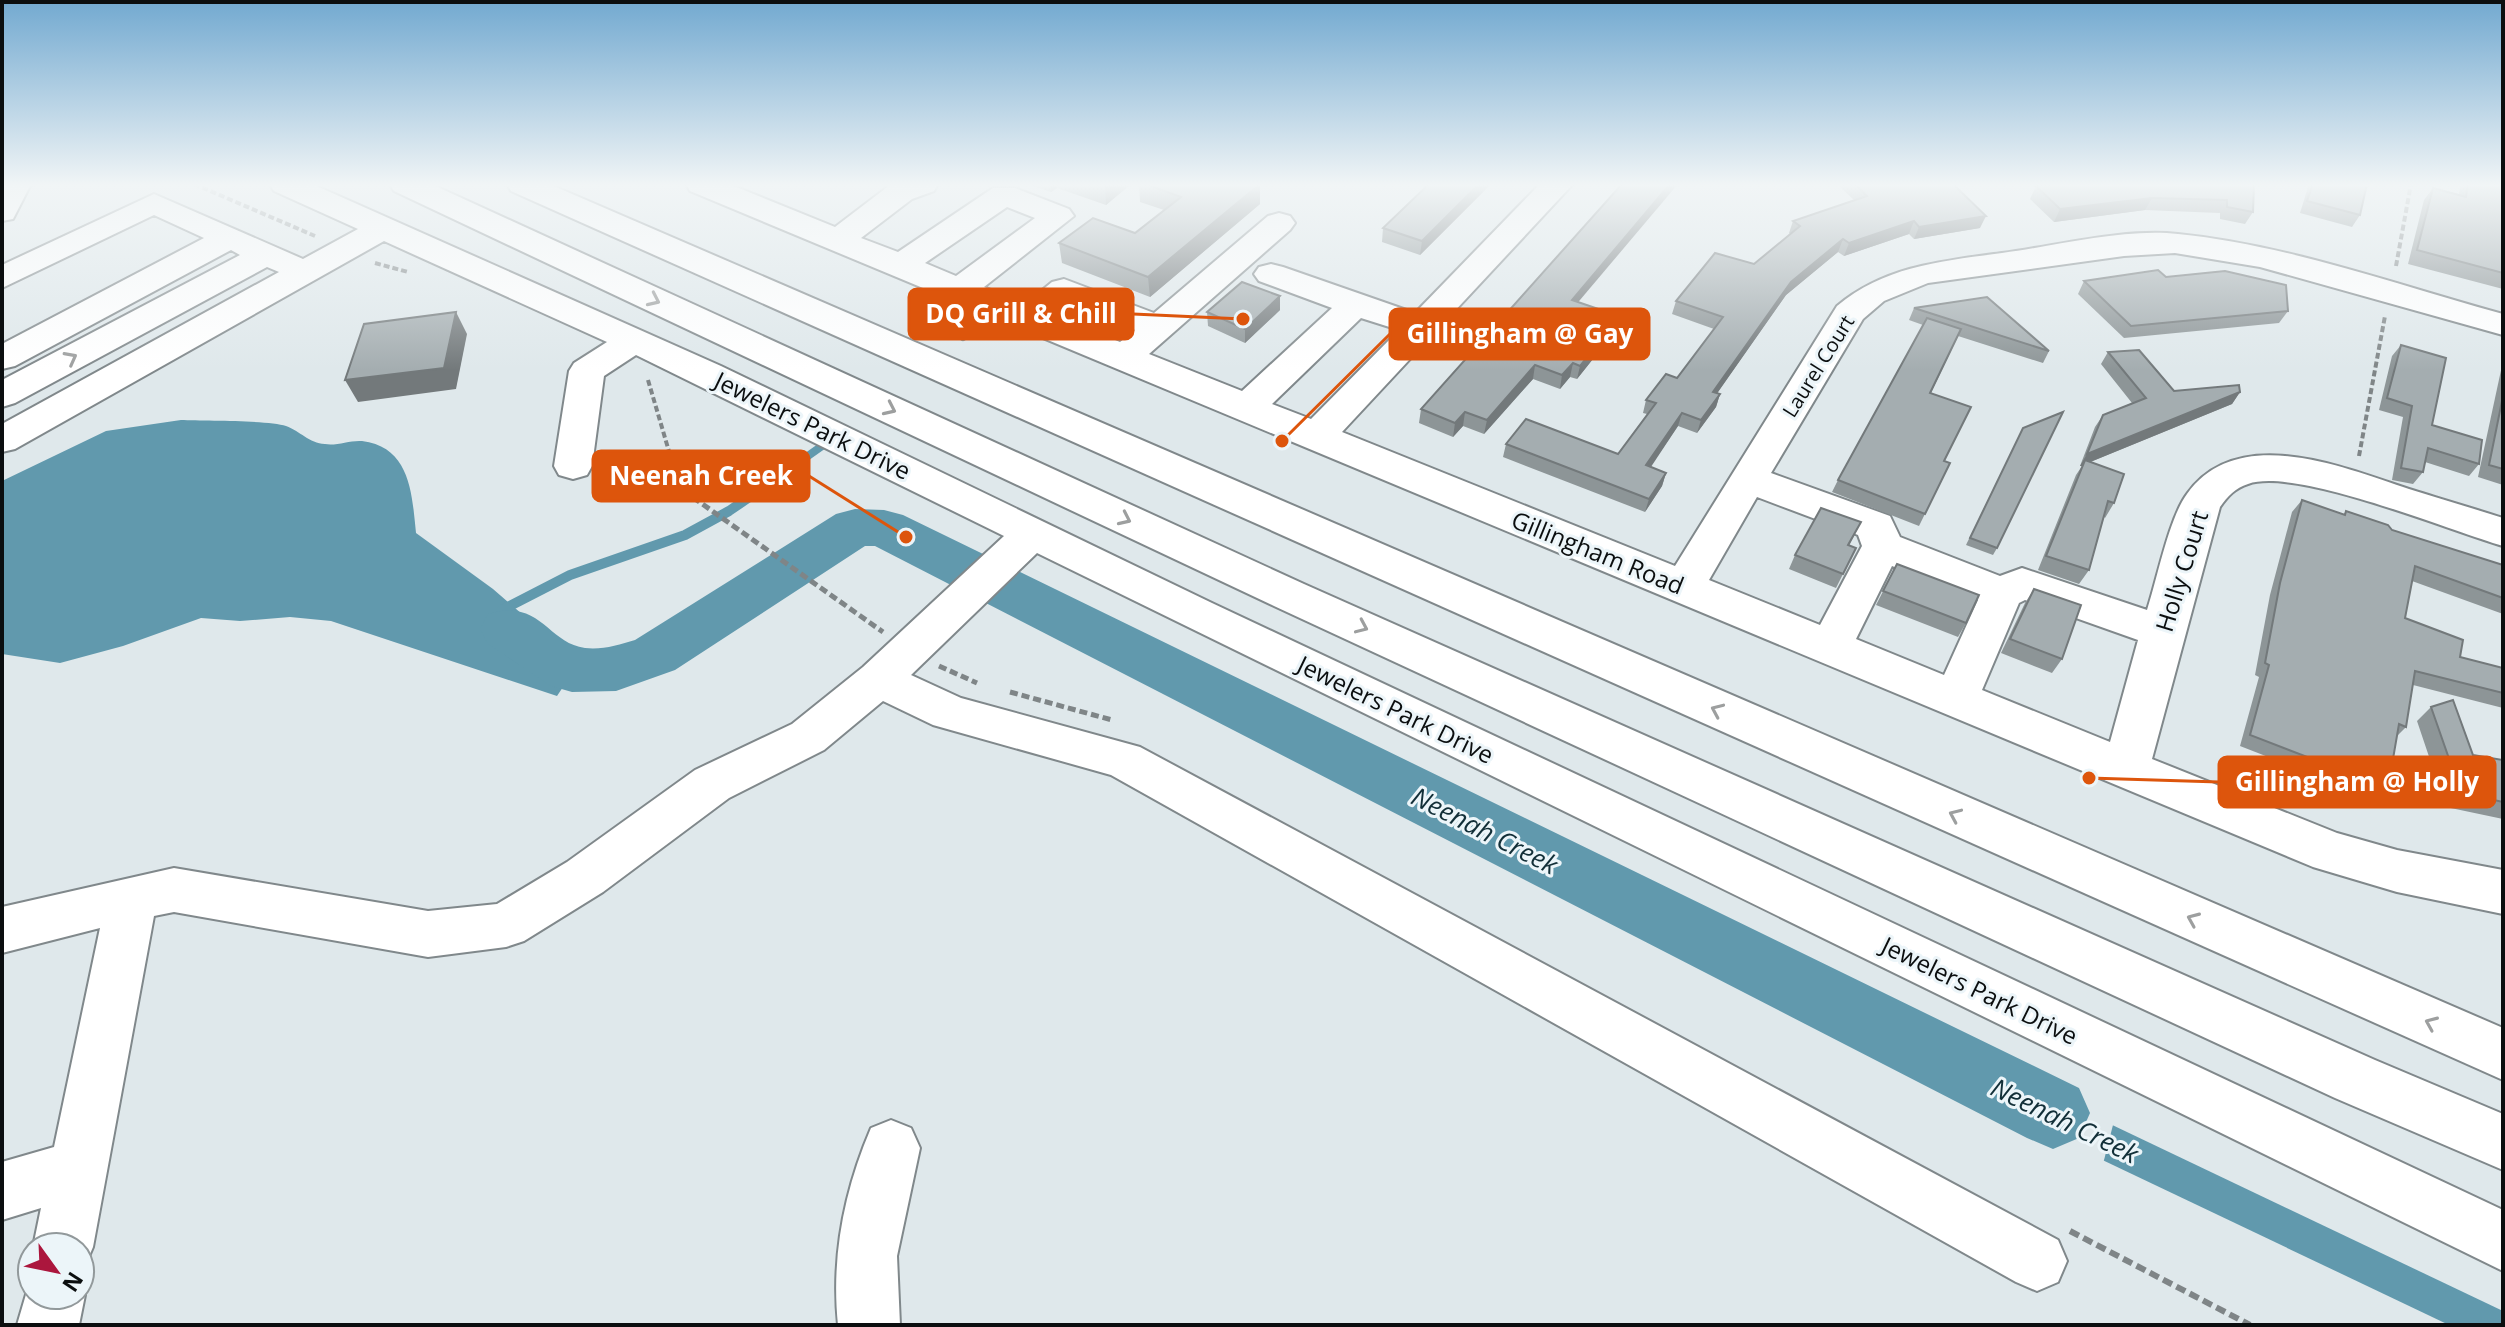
<svg xmlns="http://www.w3.org/2000/svg" width="2505" height="1327" viewBox="0 0 2505 1327" font-family="'Open Sans',sans-serif">
<style>
.water{fill:#6199ad}
.pier{fill:#dfe8eb}
.lines{fill:none;stroke-linecap:round;stroke-linejoin:round}
.stream-far1{stroke:#6199ad;stroke-width:8}
.stream{stroke:#6199ad;stroke-width:10}
.river{fill:#6199ad;fill-rule:evenodd}
.minor-casing{stroke:#80888b;stroke-width:4}
.highway-casing{stroke:#80888b;stroke-width:4}
.path-far2{stroke:#7f8587;stroke-width:4;stroke-dasharray:6 3;stroke-linecap:butt}
.path-far1{stroke:#7f8587;stroke-width:5;stroke-dasharray:8 4;stroke-linecap:butt}
.path{stroke:#7f8587;stroke-width:6;stroke-dasharray:10 5;stroke-linecap:butt}
.minor{fill:#fff;fill-rule:evenodd}
.highway{fill:#fff;fill-rule:evenodd}
.wall{fill:#8d9597}
.shaded-wall{fill:#73797b}
.building{fill:#a4adb0;stroke:#73797b;stroke-width:2}
.oneway{stroke:#9d9f9f}
.labels{text-anchor:middle;dominant-baseline:central;stroke-width:6;stroke-linejoin:round;paint-order:stroke}
.far-street-label{font-size:20px;fill:#0b0e0f;stroke:#ecf5f9}
.street-label{font-size:24px;fill:#0b0e0f;stroke:#ecf5f9}
.water-label{font-size:26px;font-style:italic;fill:#122f38;stroke:#ecf5f9}
.leader{fill:none;stroke:#dd550c;stroke-width:3}
.callout-dot{fill:#dd550c;stroke:#ecf5f9;stroke-width:3}
.callout{fill:#dd550c;stroke:#dd550c;stroke-width:3}
.callout-label{font-size:26px;text-anchor:middle;font-weight:bold;fill:#fff}
</style>
<rect width="100%" height="100%" fill="#dfe8eb"/>
<g class="water">
<path d="M 181,420 C 203,421 269,420 286,426 C 300,431 309,443 325,444 C 337,446 350,440 362,441 C 411,447 412,495 416,533 L 493,589 L 579,663 L 557,696 L 331,621 L 290,617 L 240,621 L 201,618 L 123,646 L 60,663 L 2,654 L 2,481 L 106,431 Z"/>
<polygon points="1981,1078 2024,1083 2503,1311 2503,1325 2449,1325 1987,1105"/>
</g>
<polygon class="pier" points="2070,1100 2114,1121 2103,1164 2060,1143"/>
<g class="lines">
<g class="stream-far1">
<polyline points="963,337 983,322"/>
<polyline points="771,482 822,446"/>
</g>
<polyline class="stream" points="502,610 570,575 685,535 729,511 774,480"/>
<path class="river" d="M 855,509 L 884,510 L 903,515 L 2079,1088 L 2090,1113 L 2079,1138 L 2053,1149 L 2027,1138 L 875,546 L 865,546 L 675,670 L 616,691 L 572,692 L 551,686 L 488,644 L 480,629 L 488,614 C 541,598 547,643 585,648 C 602,650 619,645 635,640 L 836,514 Z"/>
<defs>
<g id="minor">
<polygon points="2,184 31,184 13,219 2,221"/>
<polygon points="270,184 312,184 721,366 1212,603 2503,1210 2503,1271 1037,553 911,675 961,698 1140,747 2058,1240 2067,1261 2058,1282 2037,1291 2016,1282 1111,775 933,725 883,701 824,750 729,798 603,892 524,941 506,947 428,957 174,912 154,916 93,1247 84,1268 80,1270 80,1247 33,1247 41,1208 2,1220 2,1162 54,1147 100,928 2,953 2,907 174,868 428,911 497,904 567,862 695,770 792,724 863,667 1004,536 636,355 604,376 592,466 587,475 573,479 559,475 554,466 569,371 574,363 607,342 384,241 15,449 2,452 2,424 279,272 267,267 15,403 2,407 2,380 240,255 231,250 15,366 2,369 2,344 204,238 154,215 2,288 2,265 154,194 303,259 358,229 274,191"/>
<path d="M 686,184 L 729,184 L 835,227 L 890,185 L 938,184 L 934,191 L 912,199 L 861,238 L 898,252 L 993,188 L 1015,188 L 1069,209 L 1074,216 L 984,287 L 1025,304 L 1052,282 L 1064,279 L 1154,313 L 1268,216 L 1279,213 L 1290,216 L 1295,223 L 1290,230 L 1149,354 L 1242,391 L 1332,308 L 1259,281 L 1254,274 L 1259,267 L 1271,264 L 1283,267 L 1415,313 L 1540,184 L 1573,184 L 1342,432 L 1675,566 L 1837,306 C 1885,266 1942,261 2002,253 C 2056,246 2124,228 2178,234 C 2288,245 2397,285 2503,314 L 2503,335 L 2260,267 L 2175,253 L 2124,256 L 1928,283 L 1884,301 L 1863,319 L 1771,473 L 1890,516 L 1900,537 L 2000,576 L 2022,568 L 2147,610 C 2157,580 2169,518 2187,494 C 2237,423 2343,467 2409,489 C 2440,499 2472,508 2503,518 L 2503,546 C 2448,530 2296,467 2248,484 C 2235,488 2228,496 2220,507 L 2152,759 L 2337,833 L 2397,850 L 2503,870 L 2503,914 L 2397,892 L 2313,867 L 690,191 ZM 1007,207 L 1035,218 L 956,276 L 925,263 ZM 1068,303 L 1135,330 L 1120,342 L 1053,315 ZM 1361,318 L 1399,330 L 1311,419 L 1272,404 ZM 1757,497 L 1858,535 L 1862,546 L 1820,625 L 1709,580 ZM 1892,566 L 1978,600 L 1944,675 L 1856,639 ZM 2025,600 L 2138,640 L 2110,742 L 1982,690 L 2019,603 Z"/>
<path d="M 891,1120 L 911,1128 L 920,1148 L 897,1256 L 900,1325 L 838,1325 C 831,1257 844,1191 871,1128 Z"/>
<polygon points="32,1274 32,1295 80,1295 80,1284 85,1295 79,1325 17,1325"/>
</g>
<g id="highway">
<polygon points="390,184 431,184 1304,584 2375,1060 2503,1114 2503,1170 2335,1098 1274,606 394,191"/>
<polygon points="507,184 549,184 2503,1028 2503,1080 511,191"/>
</g>
</defs>
<use href="#minor" class="minor-casing"/>
<use href="#highway" class="highway-casing"/>
<g class="path-far2">
<polyline points="194,184 315,236"/>
<polyline points="375,263 408,272"/>
<polyline points="2396,266 2411,184"/>
<polyline points="648,380 678,482"/>
<polyline points="2359,456 2385,316"/>
</g>
<g class="path-far1">
<polyline points="677,480 684,491 883,632"/>
<polyline points="939,666 977,683"/>
<polyline points="1010,692 1112,720"/>
</g>
<polyline class="path" points="2070,1231 2250,1325"/>
<use href="#minor" class="minor"/>
<use href="#highway" class="highway"/>
</g>
<g class="wall">
<polygon points="1027,184 1131,184 1106,205 1057,188 1051,192"/>
<polygon points="1139,184 1260,184 1260,204 1150,297 1062,263 1059,243 1135,233 1164,210 1140,202"/>
<polygon points="1429,184 1491,184 1420,255 1382,242 1383,228"/>
<polygon points="1837,184 1953,184 1980,228 1914,239 1909,234 1844,256 1838,252 1786,295 1717,393 1720,394 1716,407 1697,433 1678,426 1650,467 1666,473 1662,486 1645,512 1503,457 1506,444 1618,454 1647,414 1643,413 1646,400 1677,378 1714,329 1672,314 1676,301 1754,264 1790,234 1789,233 1793,221 1854,200"/>
<polygon points="2254,184 2253,212 2245,224 2220,219 2220,213 2145,210 2054,222 2030,199 2036,186"/>
<polygon points="2309,184 2367,184 2360,215 2352,227 2300,213"/>
<polygon points="2462,184 2503,184 2503,289 2408,264 2424,200 2433,188 2459,194 2460,188"/>
<polygon points="2166,277 2288,311 2279,323 2124,338 2078,294 2084,281"/>
<polygon points="1579,302 1619,316 1616,330 1577,379 1570,377 1560,389 1533,379 1484,434 1463,426 1453,437 1419,423 1421,409"/>
<polygon points="1914,308 2049,351 2043,363 1958,336 1931,393 1944,461 1950,463 1919,526 1832,492 1838,480 1923,325 1909,320"/>
<polygon points="1280,310 1245,343 1208,326 1207,312"/>
<polygon points="2401,345 2432,425 2479,464 2469,476 2425,462 2423,472 2413,484 2392,480 2403,417 2379,410 2392,356"/>
<polygon points="2108,352 2174,391 2240,392 2232,404 2090,462 2114,503 2105,518 2104,517 2089,570 2079,584 2038,570 2076,475 2082,466 2080,466 2095,427 2103,415 2132,403 2101,364"/>
<polygon points="2503,361 2503,485 2478,477"/>
<polygon points="2023,428 1997,548 1993,555 1966,545"/>
<polygon points="2302,500 2343,515 2346,511 2392,530 2503,565 2503,614 2412,581 2405,618 2460,657 2503,668 2503,708 2413,685 2406,727 2397,736 2388,788 2376,799 2240,746 2259,677 2255,675 2270,595 2292,512"/>
<polygon points="1861,522 1849,546 1856,548 1836,588 1789,569 1795,555"/>
<polygon points="1897,564 1966,623 1958,637 1876,605"/>
<polygon points="2034,589 2062,659 2052,673 2001,653 2025,603"/>
<polygon points="2431,707 2473,755 2503,760 2503,819 2446,807 2417,721"/>
</g>
<g class="shaded-wall">
<polygon points="1050,184 1056,184 1057,188 1051,192"/>
<polygon points="1108,184 1131,184 1106,205 1105,187"/>
<polygon points="1260,184 1260,204 1150,297 1148,277"/>
<polygon points="1479,184 1491,184 1420,255 1422,241"/>
<polygon points="1670,184 1678,184 1569,313 1572,300"/>
<polygon points="2152,198 2145,210 2054,222 2060,209"/>
<polygon points="1986,216 1980,228 1914,239 1919,227"/>
<polygon points="1914,221 1909,234 1844,256 1849,243"/>
<polygon points="1843,239 1838,252 1786,295 1709,405 1713,392 1791,282"/>
<polygon points="1280,296 1280,310 1245,343 1245,329"/>
<polygon points="456,312 467,334 456,389 358,402 345,380"/>
<polygon points="1619,316 1616,330 1577,379 1580,366"/>
<polygon points="1573,363 1570,377 1560,389 1562,375"/>
<polygon points="1535,365 1533,379 1484,434 1487,420"/>
<polygon points="2240,392 2232,404 2083,465 2085,460 2082,466 2080,466 2087,454"/>
<polygon points="1720,394 1716,407 1697,433 1701,420"/>
<polygon points="1465,412 1463,426 1453,437 1455,423"/>
<polygon points="1682,413 1678,426 1643,479 1646,465"/>
<polygon points="1666,473 1662,486 1645,512 1649,499"/>
</g>
<g class="building">
<polygon points="1146,184 1260,184 1148,277 1059,243 1093,218 1135,233 1181,197"/>
<polygon points="1429,184 1479,184 1422,241 1383,228"/>
<polygon points="1622,184 1670,184 1572,300 1619,316 1580,366 1573,363 1562,375 1535,365 1487,420 1465,412 1455,423 1421,409"/>
<polygon points="1855,184 1953,184 1986,216 1919,227 1914,221 1849,243 1843,239 1791,282 1713,392 1720,394 1701,420 1682,413 1646,465 1666,473 1649,499 1506,444 1526,419 1618,454 1656,403 1646,400 1666,374 1677,378 1723,317 1676,301 1715,253 1754,264 1800,226 1793,221 1867,196"/>
<polygon points="2054,184 2254,184 2253,212 2227,207 2227,200 2152,198 2060,209 2036,186"/>
<polygon points="2313,184 2367,184 2360,215 2307,201"/>
<polygon points="2468,184 2503,184 2503,273 2417,250 2433,188 2466,197"/>
<polygon points="2158,270 2166,277 2225,271 2286,285 2288,311 2131,326 2084,281"/>
<polygon points="1242,282 1280,296 1245,329 1207,312"/>
<polygon points="1987,297 2049,351 1914,308"/>
<polygon points="456,312 444,368 345,380 364,324"/>
<polygon points="1927,318 1961,329 1930,393 1971,407 1944,461 1950,463 1925,514 1838,480"/>
<polygon points="2401,345 2446,358 2432,425 2482,440 2479,464 2428,448 2423,472 2401,468 2412,406 2387,398"/>
<polygon points="2139,350 2174,391 2239,385 2240,392 2087,454 2103,415 2146,398 2108,352"/>
<polygon points="2503,396 2503,469 2489,465"/>
<polygon points="2063,412 1997,548 1970,538 2023,428"/>
<polygon points="2085,460 2124,474 2114,503 2108,501 2089,570 2046,556"/>
<polygon points="2302,500 2345,515 2346,511 2388,525 2392,530 2503,565 2503,598 2415,566 2405,618 2463,640 2460,657 2503,668 2503,693 2415,671 2406,727 2399,724 2388,788 2250,735 2269,665 2265,663 2280,583"/>
<polygon points="1821,508 1861,522 1848,545 1856,548 1843,574 1795,555"/>
<polygon points="1897,564 1979,595 1966,623 1883,591"/>
<polygon points="2034,589 2081,605 2062,659 2010,639"/>
<polygon points="2453,700 2473,755 2503,760 2503,802 2461,793 2431,707"/>
</g>
<defs><path id="oneway-chevron" d="M-2-3.5L2.5 0L-2 3.5" fill="none" stroke-width="1.6" stroke-linecap="round" stroke-linejoin="round" transform="scale(2)"/></defs>
<g class="oneway">
<use href="#oneway-chevron" transform="translate(654 300) rotate(25)"/>
<use href="#oneway-chevron" transform="translate(71 358) rotate(-28)"/>
<use href="#oneway-chevron" transform="translate(890 409) rotate(25)"/>
<use href="#oneway-chevron" transform="translate(1125 519) rotate(25)"/>
<use href="#oneway-chevron" transform="translate(1362 627) rotate(24)"/>
<use href="#oneway-chevron" transform="translate(1717 710) rotate(-156)"/>
<use href="#oneway-chevron" transform="translate(1955 815) rotate(-156)"/>
<use href="#oneway-chevron" transform="translate(2193 919) rotate(-157)"/>
<use href="#oneway-chevron" transform="translate(2431 1023) rotate(-157)"/>
</g>
<linearGradient id="sky" x2="0" y2="1"><stop stop-color="#72a9d0"/><stop offset="0.5" stop-color="#f1f5f6"/><stop offset="1" stop-color="#f1f5f6" stop-opacity="0"/></linearGradient>
<rect width="2505" height="370" fill="url(#sky)"/>
<g class="labels">
<g class="far-street-label">
<text transform="translate(1818 366) rotate(-58)">Laurel Court</text>
</g>
<g class="street-label">
<text transform="translate(813 425) rotate(26)">Jewelers Park Drive</text>
<text transform="translate(1598 552) rotate(22)">Gillingham Road</text>
<text transform="translate(2181 571) rotate(-73)">Holly Court</text>
<text transform="translate(1396 709) rotate(26)">Jewelers Park Drive</text>
<text transform="translate(1980 990) rotate(26)">Jewelers Park Drive</text>
</g>
<g class="water-label">
<text transform="translate(1485 830) rotate(27)">Neenah Creek</text>
<text transform="translate(2065 1120) rotate(26)">Neenah Creek</text>
</g>
</g>
<path class="leader" d="M1243 319L1133 314M1282 441L1390 334M906 537L809 476M2089 778L2219 782"/>
<g class="callout-dot">
<circle cx="1243" cy="319" r="8"/>
<circle cx="1282" cy="441" r="8"/>
<circle cx="906" cy="537" r="8"/>
<circle cx="2089" cy="778" r="8"/>
</g>
<g class="callout">
<rect x="909" y="289" width="224" height="50" rx="8"/>
<rect x="1390" y="309" width="259" height="50" rx="8"/>
<rect x="593" y="451" width="216" height="50" rx="8"/>
<rect x="2219" y="757" width="276" height="50" rx="8"/>
</g>
<g class="callout-label">
<text x="1021" y="323">DQ Grill &amp; Chill</text>
<text x="1520" y="343">Gillingham @ Gay</text>
<text x="701" y="485">Neenah Creek</text>
<text x="2357" y="791">Gillingham @ Holly</text>
</g>
<rect width="2505" height="1327" fill="none" stroke="#0b0e0f" stroke-width="8"/>
<g transform="translate(56 1271) rotate(123)"><circle r="38" fill="#ecf5f9" stroke="#92999b" stroke-width="2"/>
<path d="M0-6L14 30L0 20L-14 30Z" fill="#ab163d"/>
<text y="-12" font-size="22" font-weight="bold" text-anchor="middle" fill="#0b0e0f">N</text>
</g>
</svg>
